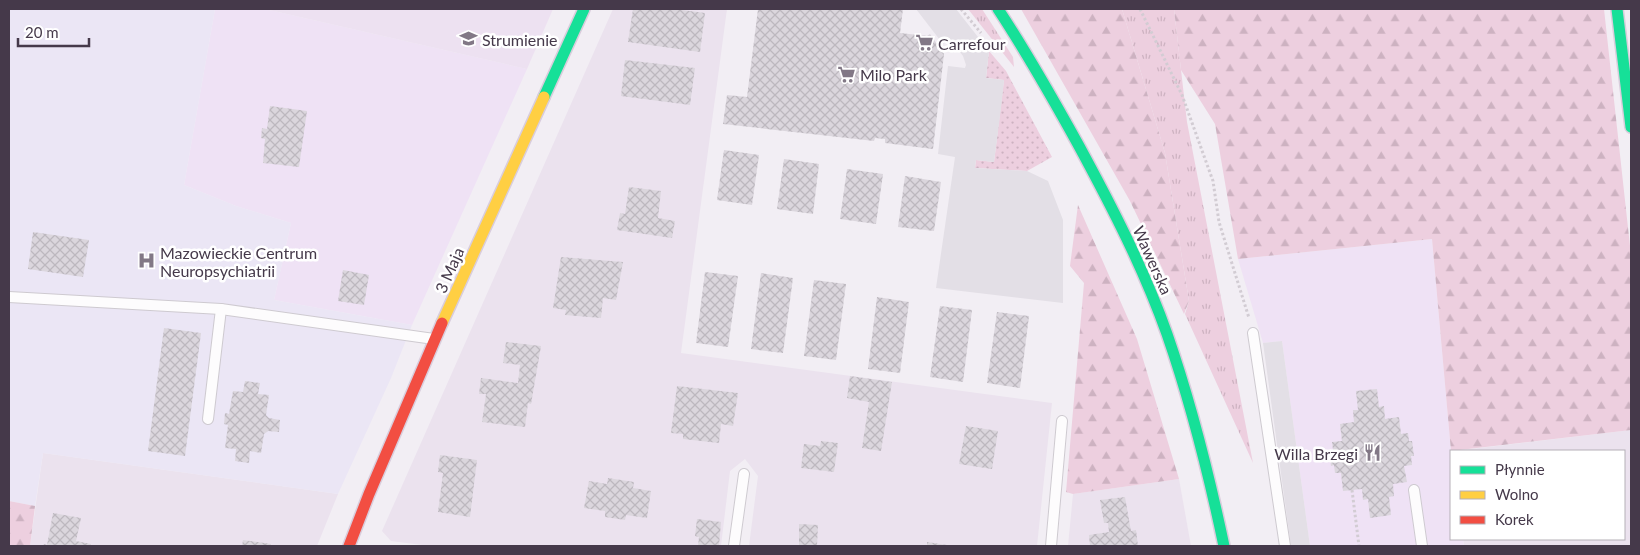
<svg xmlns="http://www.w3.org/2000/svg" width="1640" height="555" viewBox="0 0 1640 555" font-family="Lato,sans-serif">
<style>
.residential{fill:#ebe2ee}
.commercial{fill:#efe2f5}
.education{fill:#ede1f1}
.medical{fill:#ebe6f5}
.grass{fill:url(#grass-tufts)}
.forest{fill:url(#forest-firs)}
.park{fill:url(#park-dots)}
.parking{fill:#e3dfe6}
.building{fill:url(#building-cross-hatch)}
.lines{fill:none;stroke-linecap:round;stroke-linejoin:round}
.lane-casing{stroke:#cecad0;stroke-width:12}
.fast-casing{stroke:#d9cddc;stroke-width:14}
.slow-casing{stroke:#d9cddc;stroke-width:14}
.jam-casing{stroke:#d9cddc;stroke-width:14}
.path{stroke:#d2ccd3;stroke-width:3;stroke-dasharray:2.5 2.5;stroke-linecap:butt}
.lane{stroke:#fdfcfd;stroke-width:10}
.fast{stroke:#16e098;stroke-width:11}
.slow{stroke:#ffcf43;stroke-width:11}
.jam{stroke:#f24e42;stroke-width:11}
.labels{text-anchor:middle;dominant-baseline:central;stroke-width:5;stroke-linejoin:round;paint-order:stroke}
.poi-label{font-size:16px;fill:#45394a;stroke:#fff;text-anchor:start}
.street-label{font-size:16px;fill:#45394a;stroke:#fff}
</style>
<defs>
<pattern id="grass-tufts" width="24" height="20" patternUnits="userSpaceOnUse" patternTransform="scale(1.25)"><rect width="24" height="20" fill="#edcfdf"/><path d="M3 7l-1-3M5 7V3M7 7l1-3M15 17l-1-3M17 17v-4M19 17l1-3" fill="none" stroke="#cdb2c1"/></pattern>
<pattern id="forest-firs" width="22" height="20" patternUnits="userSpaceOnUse" patternTransform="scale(1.25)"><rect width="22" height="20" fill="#edcfdf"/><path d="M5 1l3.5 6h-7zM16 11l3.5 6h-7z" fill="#cdb2c1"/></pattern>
<pattern id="park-dots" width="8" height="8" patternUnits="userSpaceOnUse" patternTransform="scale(1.25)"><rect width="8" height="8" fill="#edcfdf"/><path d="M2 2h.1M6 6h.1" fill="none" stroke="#cdb2c1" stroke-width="1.8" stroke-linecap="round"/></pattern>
<pattern id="building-cross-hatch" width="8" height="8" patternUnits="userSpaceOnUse" patternTransform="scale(1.25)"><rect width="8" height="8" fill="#dbd6dd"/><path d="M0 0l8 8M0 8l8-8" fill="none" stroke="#bdb8bf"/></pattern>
</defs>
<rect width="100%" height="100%" fill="#f2eef4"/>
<g class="residential">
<polygon points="613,9 727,9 681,353 1052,403 1037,546 749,546 758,476 745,459 730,471 721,546 430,546 391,541 382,531"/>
<polygon points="1631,430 1631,546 1464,546 1463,539 1624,539 1624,451 1454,451"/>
<polygon points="43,453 338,494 317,546 30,546"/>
<polygon points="1179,479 1191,546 1068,546 1073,494"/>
</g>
<g class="commercial">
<polygon points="215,9 265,9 527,69 412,325 274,300 291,223 236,206 184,185"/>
<polygon points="1432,239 1451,451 1451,539 1463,539 1464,546 1310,546 1282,341 1263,343 1238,259"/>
</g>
<polygon class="education" points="265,9 553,9 527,69"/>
<polygon class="medical" points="9,9 215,9 184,185 236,206 291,223 274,300 412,325 391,378 338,494 43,453 35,506 9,501"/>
<g class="grass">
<polygon points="968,9 982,9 1013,57 1014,67"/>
<polygon points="1122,9 1174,9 1187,122 1253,463 1185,314 1189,301 1165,153"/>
</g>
<g class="forest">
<polygon points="1021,9 1122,9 1165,153 1189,301 1184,314 1130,201"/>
<polygon points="1174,9 1604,9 1631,255 1631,430 1451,451 1432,239 1238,259 1215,124 1181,70"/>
<polygon points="1078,205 1137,339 1179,479 1073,494 1066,492 1084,283 1070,266"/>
<polygon points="9,501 35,506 30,546 9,546"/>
</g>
<polygon class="park" points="989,51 1006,71 1052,157 1027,171 975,168 976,160 994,162 1004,80 986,78"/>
<g class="parking">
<polygon points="916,9 956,9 989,51 986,78 1004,80 1001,108 994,162 976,160 975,168 1027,171 1048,181 1063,220 1063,303 936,288 955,157 938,154 948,66 965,68 966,65 963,56 950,39 943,44"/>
<polygon points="1282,341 1310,546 1291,546 1263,343"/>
</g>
<g class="building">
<polygon points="633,9 674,9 705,13 700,52 628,42"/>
<polygon points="758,9 903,9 900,33 927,36 930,34 944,54 933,149 885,143 885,139 875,138 874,141 723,124 727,95 747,97"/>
<polygon points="625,60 695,68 690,105 621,96"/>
<polygon points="270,106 307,111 299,167 263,163 265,139 261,138 262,128 267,129"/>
<polygon points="724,150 759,155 752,205 717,200"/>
<polygon points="784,159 819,164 813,214 777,209"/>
<polygon points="847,169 883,174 876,224 840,219"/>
<polygon points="905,176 941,182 934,231 898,227"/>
<polygon points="629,187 661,191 658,218 675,221 672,238 617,230 620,213 625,214"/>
<polygon points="33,232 89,240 83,277 28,269"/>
<polygon points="561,257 623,262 616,300 603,298 601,318 565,315 566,310 553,308"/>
<polygon points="343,270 369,275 364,305 338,301"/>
<polygon points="705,272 738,276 728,347 696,343"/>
<polygon points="761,273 793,278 783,353 751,349"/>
<polygon points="814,280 846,284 836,360 804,356"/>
<polygon points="877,297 909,302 900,373 868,369"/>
<polygon points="940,306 972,310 963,382 930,377"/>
<polygon points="997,312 1029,316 1020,388 987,383"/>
<polygon points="164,328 201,333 185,456 148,451"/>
<polygon points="506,342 541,346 531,404 528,403 525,427 482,422 486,394 479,394 481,378 518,383 520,365 503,363"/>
<polygon points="850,376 892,382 881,451 862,448 869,402 847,398"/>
<polygon points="245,381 260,383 258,394 269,395 266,415 269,418 280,420 279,432 268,431 264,434 261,453 250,451 249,463 235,461 236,449 225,448 228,425 224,424 225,413 229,414 233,391 243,392"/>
<polygon points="677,386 738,393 733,426 721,424 719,443 683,439 683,434 671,433"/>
<polygon points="1377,389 1379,407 1384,406 1385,419 1399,417 1401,434 1408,433 1409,441 1412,441 1414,456 1411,456 1412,465 1404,466 1407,482 1393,484 1394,496 1389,497 1391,515 1370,518 1368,499 1363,500 1362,489 1343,491 1341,473 1335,473 1334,465 1331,466 1329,450 1333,450 1332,442 1342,441 1340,424 1354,422 1353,410 1358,410 1356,391"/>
<polygon points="966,426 998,431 992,469 959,464"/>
<polygon points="821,441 838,443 834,472 801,468 804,444 820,446"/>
<polygon points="440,455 477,460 470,517 438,512 443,473 438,472"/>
<polygon points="608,478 634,482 633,488 651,491 647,518 626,515 625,520 605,517 605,511 584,508 589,481 607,484"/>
<polygon points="1125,497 1131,531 1136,530 1138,546 1090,546 1089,535 1109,532 1108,523 1104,523 1100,500"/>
<polygon points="53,513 81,518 76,541 91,544 91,546 43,546 44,544 47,545"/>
<polygon points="697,519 721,522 719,546 698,546 699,537 695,536"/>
<polygon points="799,524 818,525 817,546 799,546"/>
<polygon points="243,540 271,544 271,546 242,546"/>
<polygon points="927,542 947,545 946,546 927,546"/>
</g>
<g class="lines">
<defs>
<g id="lane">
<polyline points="9,297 221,309 434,339"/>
<polyline points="1253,333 1285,546"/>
<polyline points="208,419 221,309"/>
<polyline points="1414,490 1422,546"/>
<polyline points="734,546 744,474"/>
<polyline points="1051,546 1062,421"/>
</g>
<g id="fast">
<path d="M 998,9 C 1027,53 1053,99 1079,146 C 1112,207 1144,269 1167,334 C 1191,403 1209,475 1224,546"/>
<polyline points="1617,9 1631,127"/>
<polyline points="544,97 584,9"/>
</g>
<polyline id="slow" points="442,323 544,97"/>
<polyline id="jam" points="349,546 369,494 442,323"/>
</defs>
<use href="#lane" class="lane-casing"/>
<use href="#fast" class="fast-casing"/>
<use href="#slow" class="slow-casing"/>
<use href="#jam" class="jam-casing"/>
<g class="path">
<polyline points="961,9 981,33"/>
<polyline points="1140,9 1182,95 1213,181 1219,222 1249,318"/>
<polyline points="1352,490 1359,546"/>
</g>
<use href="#lane" class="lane"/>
<use href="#fast" class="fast"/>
<use href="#slow" class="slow"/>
<use href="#jam" class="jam"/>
</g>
<defs>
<symbol id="school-bare" viewBox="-9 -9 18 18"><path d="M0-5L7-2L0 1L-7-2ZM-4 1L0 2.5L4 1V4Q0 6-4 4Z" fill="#827886" stroke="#fff" stroke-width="2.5" paint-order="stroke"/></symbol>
<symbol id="supermarket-bare" viewBox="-9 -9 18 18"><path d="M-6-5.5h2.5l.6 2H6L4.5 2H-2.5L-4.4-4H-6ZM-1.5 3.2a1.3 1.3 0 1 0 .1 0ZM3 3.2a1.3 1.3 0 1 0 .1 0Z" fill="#827886" stroke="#fff" stroke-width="2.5" paint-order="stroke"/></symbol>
<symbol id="hospital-bare" viewBox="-9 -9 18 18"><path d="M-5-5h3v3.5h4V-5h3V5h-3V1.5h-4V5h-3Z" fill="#827886" stroke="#fff" stroke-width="2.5" paint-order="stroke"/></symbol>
<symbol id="restaurant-bare" viewBox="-9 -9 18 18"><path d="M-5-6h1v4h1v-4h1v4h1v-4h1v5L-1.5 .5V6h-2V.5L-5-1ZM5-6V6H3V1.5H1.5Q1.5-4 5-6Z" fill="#827886" stroke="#fff" stroke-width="2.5" paint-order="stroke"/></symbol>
</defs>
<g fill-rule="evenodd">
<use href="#school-bare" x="456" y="26" width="25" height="25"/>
<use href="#supermarket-bare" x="912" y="30" width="25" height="25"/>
<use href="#supermarket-bare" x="834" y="62" width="25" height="25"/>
<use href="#hospital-bare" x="134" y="248" width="25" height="25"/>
<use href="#restaurant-bare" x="1360" y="440" width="25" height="25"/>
</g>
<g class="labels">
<g class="poi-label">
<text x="482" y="39">Strumienie</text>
<text x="938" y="43">Carrefour</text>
<text x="860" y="74">Milo Park</text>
<text x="160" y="252">Mazowieckie Centrum<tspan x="160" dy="18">Neuropsychiatrii</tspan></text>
<text x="1358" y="453" text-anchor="end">Willa Brzegi</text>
</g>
<g class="street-label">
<text transform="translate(1153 260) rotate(66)">Wawerska</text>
<text transform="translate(449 270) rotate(-66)">3 Maja</text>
</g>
</g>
<rect width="1640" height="555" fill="none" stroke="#45394a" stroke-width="20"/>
<rect x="1450" y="450" width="175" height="90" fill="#ffffff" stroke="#b5b0b7"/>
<rect x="1460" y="466" width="25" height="8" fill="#16e098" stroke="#b5b0b7"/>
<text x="1495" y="475" font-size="15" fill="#45394a">Płynnie</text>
<rect x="1460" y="491" width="25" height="8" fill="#ffcf43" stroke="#b5b0b7"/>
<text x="1495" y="500" font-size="15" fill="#45394a">Wolno</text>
<rect x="1460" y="516" width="25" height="8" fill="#f24e42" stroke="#b5b0b7"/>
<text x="1495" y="525" font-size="15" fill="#45394a">Korek</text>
<path d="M18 38v8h71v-8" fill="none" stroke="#45394a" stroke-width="2.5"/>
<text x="25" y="38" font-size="15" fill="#45394a" stroke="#ffffff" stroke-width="4" paint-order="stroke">20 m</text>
</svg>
